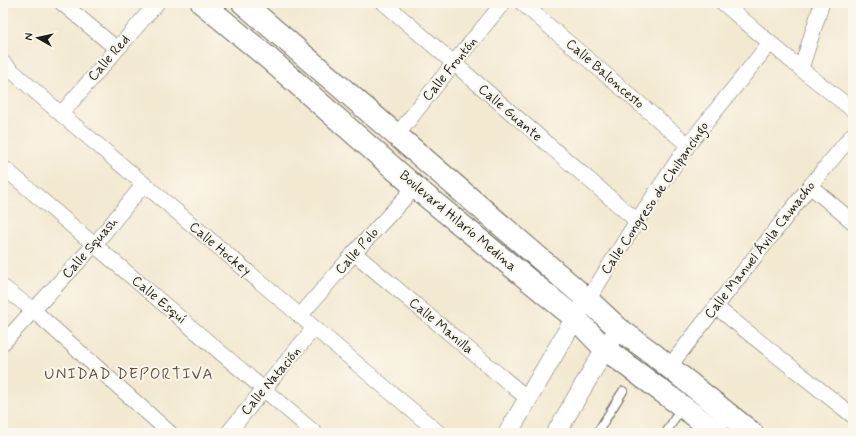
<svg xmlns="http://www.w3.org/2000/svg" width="856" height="436" viewBox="0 0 856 436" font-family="Mynerve,sans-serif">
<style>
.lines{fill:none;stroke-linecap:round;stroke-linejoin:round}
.service-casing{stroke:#67645b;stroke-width:10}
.minor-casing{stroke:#67645b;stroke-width:16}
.tertiary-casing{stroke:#67645b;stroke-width:20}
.secondary-casing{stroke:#67645b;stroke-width:24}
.service{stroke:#fff;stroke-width:8}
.minor{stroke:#fff;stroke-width:15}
.tertiary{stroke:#fff;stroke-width:19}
.secondary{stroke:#fff;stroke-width:22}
.labels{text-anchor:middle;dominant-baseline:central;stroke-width:4;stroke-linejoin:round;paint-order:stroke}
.street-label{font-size:14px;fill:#1c1c1c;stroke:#fbf7ec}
.quarter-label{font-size:16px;letter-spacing:1px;fill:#624f47;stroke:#fbf7ec}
</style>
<rect width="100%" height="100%" fill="#fbf7ec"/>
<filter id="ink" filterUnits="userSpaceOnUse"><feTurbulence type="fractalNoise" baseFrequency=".025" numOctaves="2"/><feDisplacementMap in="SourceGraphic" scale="8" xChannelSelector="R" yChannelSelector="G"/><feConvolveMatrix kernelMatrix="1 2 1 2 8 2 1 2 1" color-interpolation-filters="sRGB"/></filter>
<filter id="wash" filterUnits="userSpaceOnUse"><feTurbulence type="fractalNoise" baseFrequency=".012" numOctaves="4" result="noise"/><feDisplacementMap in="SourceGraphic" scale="16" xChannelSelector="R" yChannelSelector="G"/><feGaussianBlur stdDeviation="0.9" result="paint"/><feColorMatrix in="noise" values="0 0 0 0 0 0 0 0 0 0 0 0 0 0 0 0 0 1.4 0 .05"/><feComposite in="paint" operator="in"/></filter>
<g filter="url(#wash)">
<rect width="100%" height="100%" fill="#f3e9d1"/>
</g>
<g filter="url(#ink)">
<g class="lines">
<defs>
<g id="service">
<polyline points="597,433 623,391"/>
<polyline points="666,433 682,406"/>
<polyline points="692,433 701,421"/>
</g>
<g id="minor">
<polyline points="62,3 117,49"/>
<polyline points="384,3 637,221"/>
<polyline points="522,3 688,145"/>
<polyline points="723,3 801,69 853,110"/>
<polyline points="3,63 61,114 439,433"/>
<polyline points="801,69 822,3"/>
<polyline points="61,114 157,3"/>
<polyline points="397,135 453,64 503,3"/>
<polyline points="3,167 315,433"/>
<polyline points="810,186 853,222"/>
<polyline points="354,253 528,399"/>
<polyline points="3,287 33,310 170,433"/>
<polyline points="588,300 637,221 688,145 770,43"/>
<polyline points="716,307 853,416"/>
<polyline points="300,316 354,253 415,187"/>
<polyline points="3,343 94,245 144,184"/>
<polyline points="669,367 810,186 853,134"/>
<polyline points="228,433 314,328"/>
</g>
<g id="tertiary">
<polyline points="508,433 575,318 583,306"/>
<polyline points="556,433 605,349 619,329"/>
</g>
<g id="secondary">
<polyline points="202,3 267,57 415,187 575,318 605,349 718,433"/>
<polyline points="243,3 588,300 619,329 652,353 669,367 752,433"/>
</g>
</defs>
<use href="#service" class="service-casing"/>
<use href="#minor" class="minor-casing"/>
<use href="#tertiary" class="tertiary-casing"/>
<use href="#secondary" class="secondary-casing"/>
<use href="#service" class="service"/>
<use href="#minor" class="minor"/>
<use href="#tertiary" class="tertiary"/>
<use href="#secondary" class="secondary"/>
</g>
</g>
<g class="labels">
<g class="street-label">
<text transform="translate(109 58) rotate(-49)">Calle Red</text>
<text transform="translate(450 69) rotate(-51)">Calle Frontón</text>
<text transform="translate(605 74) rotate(41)">Calle Baloncesto</text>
<text transform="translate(510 113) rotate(41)">Calle Guante</text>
<text transform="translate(655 198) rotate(-56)">Calle Congreso de Chilpancingo</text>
<text transform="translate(458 221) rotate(40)">Boulevard Hilario Medina</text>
<text transform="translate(90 248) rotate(-49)">Calle Squash</text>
<text transform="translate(220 249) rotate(40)">Calle Hockey</text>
<text transform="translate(760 250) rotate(-52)">Calle Manuel Ávila Camacho</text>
<text transform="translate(357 251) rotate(-48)">Calle Polo</text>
<text transform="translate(159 300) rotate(40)">Calle Esquí</text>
<text transform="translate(441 326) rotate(40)">Calle Manilla</text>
<text transform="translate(271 381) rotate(-50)">Calle Natación</text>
</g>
<g class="quarter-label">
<text x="129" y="374">UNIDAD DEPORTIVA</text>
</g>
</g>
<rect width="856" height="436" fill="none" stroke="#fbf7ec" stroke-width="16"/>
<g transform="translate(38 38) rotate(278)" stroke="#fbf7ec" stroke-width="3" paint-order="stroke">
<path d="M0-3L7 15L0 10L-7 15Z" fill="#1c1c1c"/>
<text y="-6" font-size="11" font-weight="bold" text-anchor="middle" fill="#1c1c1c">N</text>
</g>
</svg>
